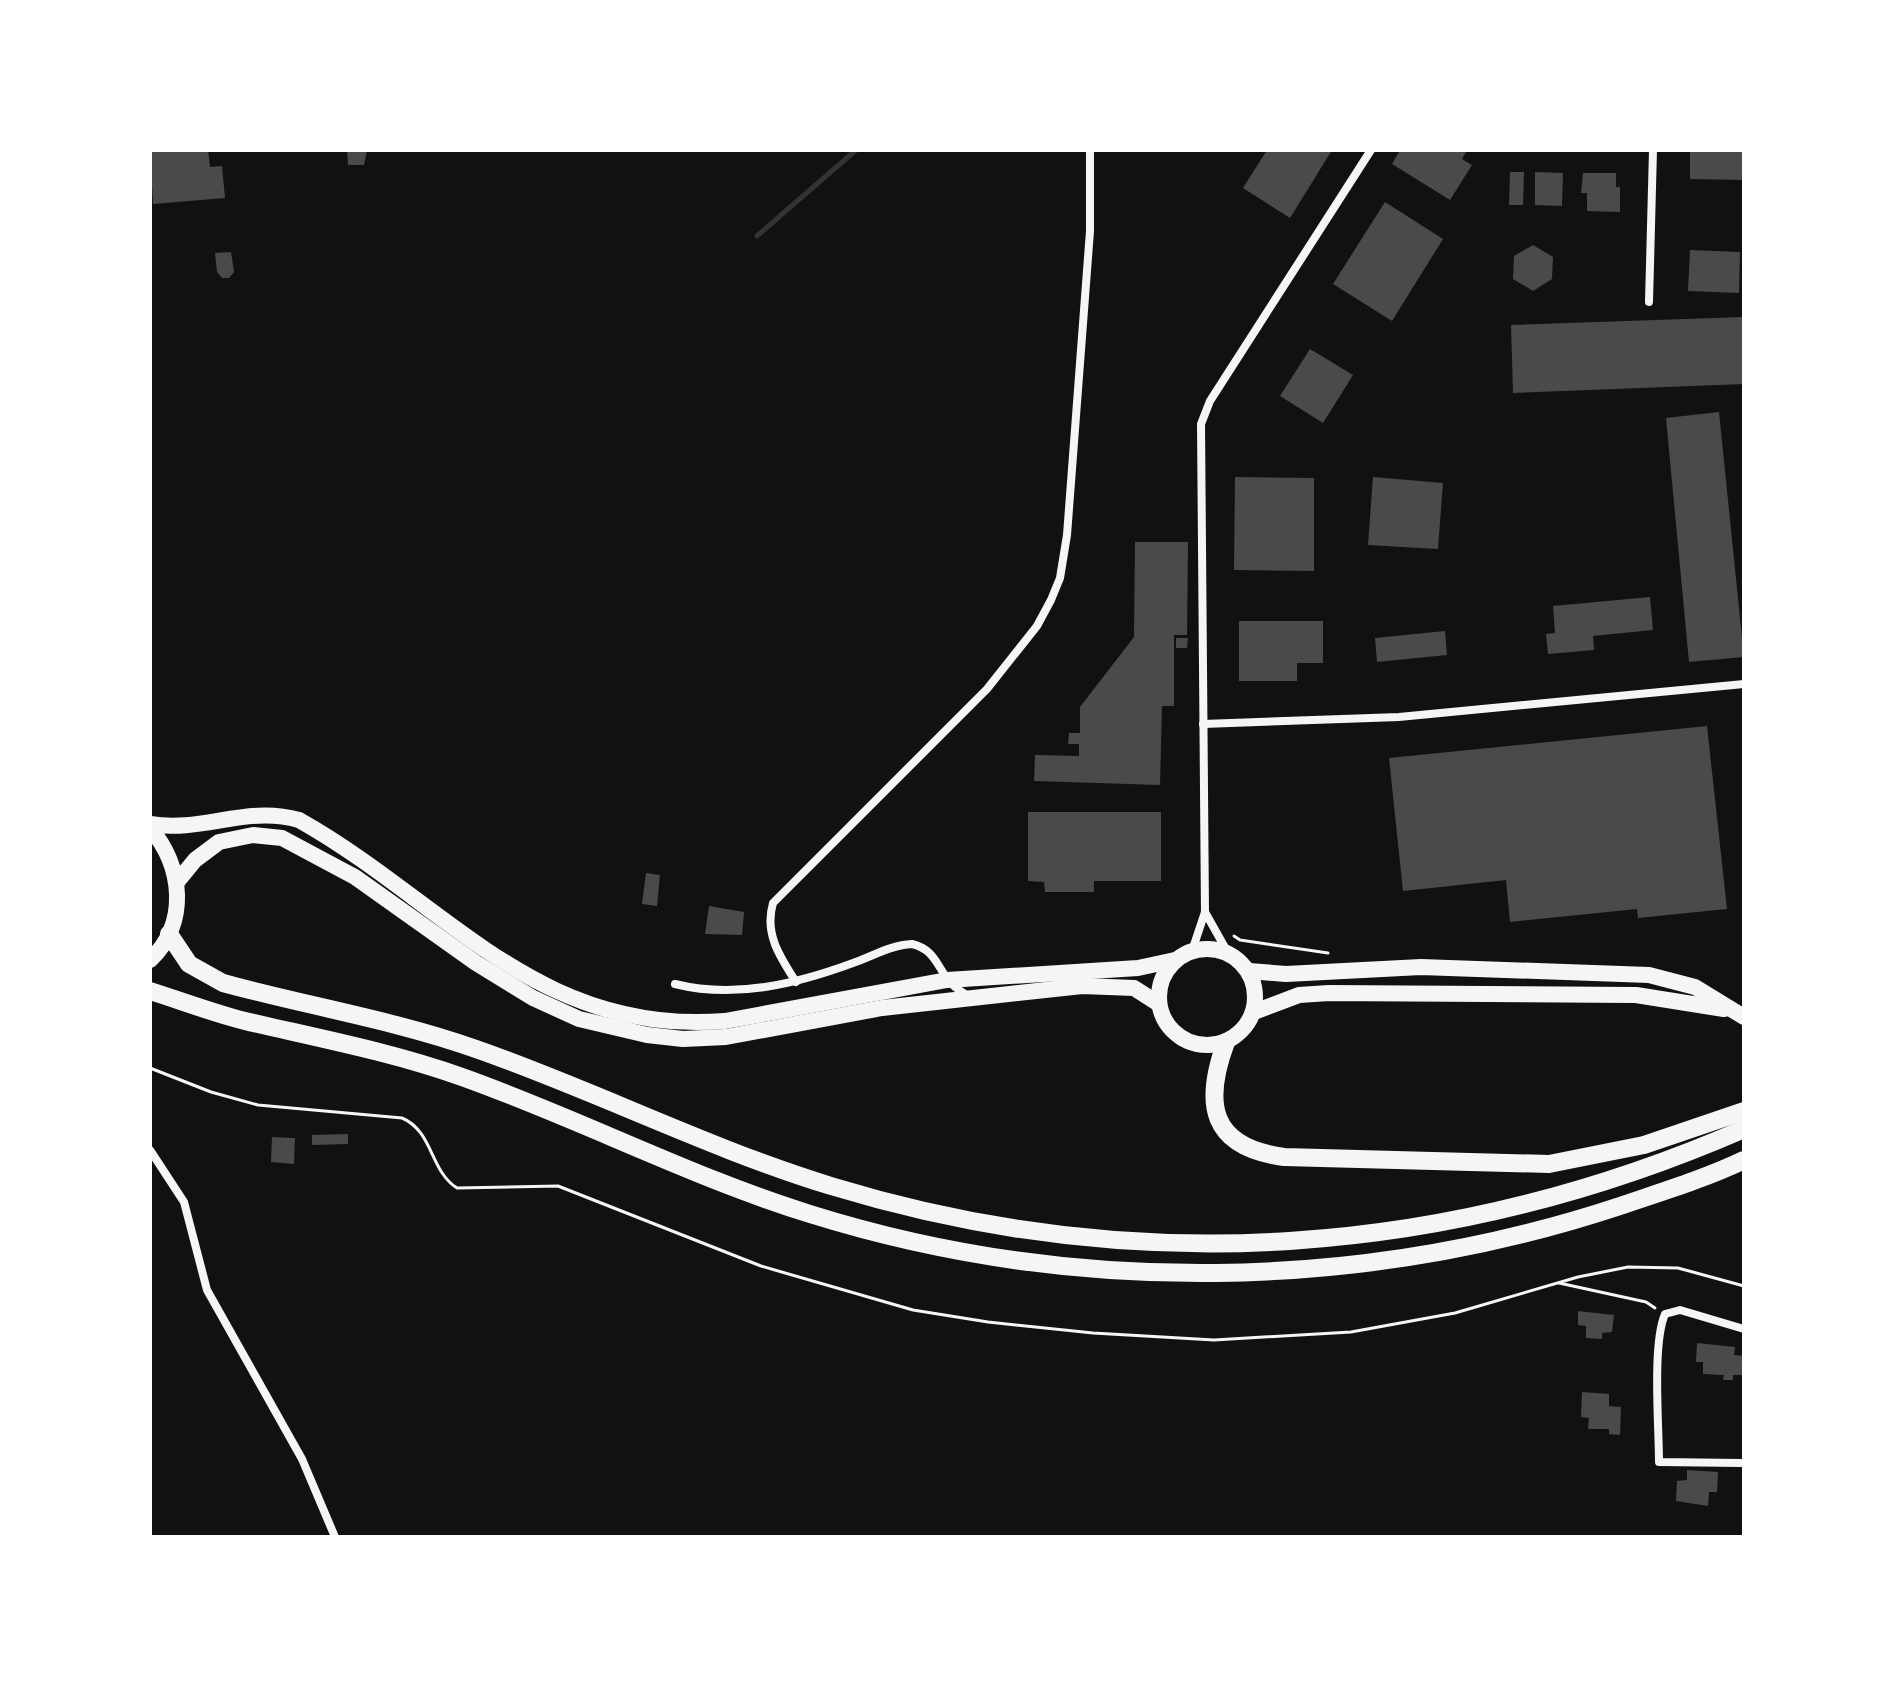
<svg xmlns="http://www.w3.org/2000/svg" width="1894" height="1687" viewBox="0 0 1894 1687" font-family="'Times New Roman',serif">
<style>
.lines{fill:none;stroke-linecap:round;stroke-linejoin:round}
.stream{stroke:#333;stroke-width:5}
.building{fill:#4a4a4a}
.path{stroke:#f5f5f5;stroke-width:3}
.minor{stroke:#f5f5f5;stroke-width:8}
.primary{stroke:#f5f5f5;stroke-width:16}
.trunk{stroke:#f5f5f5;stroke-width:18}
</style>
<rect width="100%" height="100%" fill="#111"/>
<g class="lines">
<polyline class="stream" points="757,236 856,150"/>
</g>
<g class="building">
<polygon points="150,150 208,150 210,167 222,166 225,198 153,204"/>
<polygon points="347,150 367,150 364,165 348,165"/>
<polygon points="1267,150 1332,150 1290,218 1243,188"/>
<polygon points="1400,150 1467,150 1462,159 1472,165 1450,200 1392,164"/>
<polygon points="1690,150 1744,150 1744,180 1690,179"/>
<polygon points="1510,172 1524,172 1523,205 1509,205"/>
<polygon points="1535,172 1563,173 1562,206 1535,205"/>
<polygon points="1583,173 1616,173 1616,187 1620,187 1620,212 1587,211 1587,193 1581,193"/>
<polygon points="1385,202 1443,239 1392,321 1333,284"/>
<polygon points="1533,245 1553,257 1552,279 1533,291 1513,279 1514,256"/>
<polygon points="1690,250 1740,252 1739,293 1688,291"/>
<polygon points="231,252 234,272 229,278 222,278 217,272 215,253"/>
<polygon points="1744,317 1744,384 1513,393 1511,325"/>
<polygon points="1310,349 1353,375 1323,423 1280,396"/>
<polygon points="1719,412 1744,657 1689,662 1666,418"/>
<polygon points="1235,477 1314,478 1314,571 1234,570"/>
<polygon points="1373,477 1443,483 1438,549 1368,545"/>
<polygon points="1135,542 1188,542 1187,635 1174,635 1174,706 1162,706 1160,785 1034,781 1035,755 1079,756 1079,744 1068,744 1069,733 1080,733 1080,707 1134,637"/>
<polygon points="1650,597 1653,630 1593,636 1594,650 1548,654 1546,634 1555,633 1553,606"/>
<polygon points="1239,621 1323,621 1323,663 1297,663 1297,681 1239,681"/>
<polygon points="1445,631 1447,655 1377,662 1375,638"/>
<polygon points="1176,638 1188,638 1187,648 1176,648"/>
<polygon points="1707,726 1727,909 1638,918 1637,909 1510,922 1506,880 1403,891 1389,758"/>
<polygon points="1028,812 1161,812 1161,881 1094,881 1094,892 1045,892 1044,882 1028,881"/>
<polygon points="646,873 660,875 657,906 642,904"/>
<polygon points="709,906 744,912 742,935 705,934"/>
<polygon points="348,1134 348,1144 312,1145 312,1135"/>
<polygon points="272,1137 295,1138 294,1164 271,1162"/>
<polygon points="1578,1311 1614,1315 1612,1332 1602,1333 1602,1339 1586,1338 1586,1326 1578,1325"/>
<polygon points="1697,1343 1735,1347 1734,1355 1744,1356 1744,1375 1733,1375 1733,1380 1723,1380 1724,1375 1703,1374 1703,1362 1696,1362"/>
<polygon points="1582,1392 1609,1394 1609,1406 1621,1407 1620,1435 1609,1434 1609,1429 1588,1429 1589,1418 1581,1417"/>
<polygon points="1687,1470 1718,1472 1717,1492 1709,1492 1708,1506 1676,1501 1677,1481 1687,1480"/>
</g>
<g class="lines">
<g class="path">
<polyline points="1234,936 1240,940 1328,953"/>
<path d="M 150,1068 L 211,1092 L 258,1105 L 402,1118 C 433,1131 430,1171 457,1188 L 558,1186 L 761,1266 L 913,1310 L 988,1322 L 1093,1333 L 1214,1340 L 1351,1332 L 1455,1313 L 1578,1277 L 1628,1267 L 1678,1268 L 1744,1286"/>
<polyline points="1559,1283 1646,1302 1655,1308"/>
</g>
<g class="minor">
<polyline points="1649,302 1653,150"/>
<polyline points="1203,724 1399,717 1744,684"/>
<polyline points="1205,912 1228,953"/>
<polyline points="1192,951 1205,912 1201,424 1210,401 1371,150"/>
<path d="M 796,982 C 780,957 764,934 773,903 L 987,689 L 1037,626 L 1051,600 L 1060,578 L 1067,535 L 1090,231 L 1090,150"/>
<path d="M 675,984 C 735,999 796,984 853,963 C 873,956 891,945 912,944 C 934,949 937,966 949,981 C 954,988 964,993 971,998"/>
<polyline points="150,1150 184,1202 207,1290 302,1459 335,1537"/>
<path d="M 1742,1463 L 1659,1462 C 1659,1426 1652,1344 1665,1314 L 1680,1310 L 1744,1329"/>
</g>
<g class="primary">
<path d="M 150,824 C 203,833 246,805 299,820 C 445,902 537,1036 725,1021 L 947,980 L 1138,968 L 1175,960"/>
<path d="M 150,828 C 183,866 189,924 150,960"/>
<polyline points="177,882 195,860 219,842 253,835 282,838 355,877 476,963 533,998 579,1019 647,1035 683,1039 726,1037 882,1008 1082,986 1134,988 1159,1004"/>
<circle cx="1207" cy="997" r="48"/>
<polyline points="1249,971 1286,974 1421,967 1649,975 1695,987 1744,1017"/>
<polyline points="1254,1012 1299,995 1329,993 1636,995 1724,1009"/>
</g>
<g class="trunk">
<path d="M 169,934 L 189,964 L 223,983 C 307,1006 394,1020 476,1049 C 596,1091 710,1149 831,1186 C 1139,1280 1450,1257 1744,1129"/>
<path d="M 150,991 C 182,1001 213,1013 245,1021 C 318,1038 392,1052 462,1077 C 580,1119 691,1177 810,1214 C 1072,1296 1360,1292 1620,1206 C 1661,1192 1704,1179 1744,1160"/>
<path d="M 1226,1042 C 1203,1104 1210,1147 1284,1157 L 1549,1164 L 1644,1145 L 1744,1111"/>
</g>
</g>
<rect width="1894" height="1687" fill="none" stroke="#ffffff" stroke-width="304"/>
</svg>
